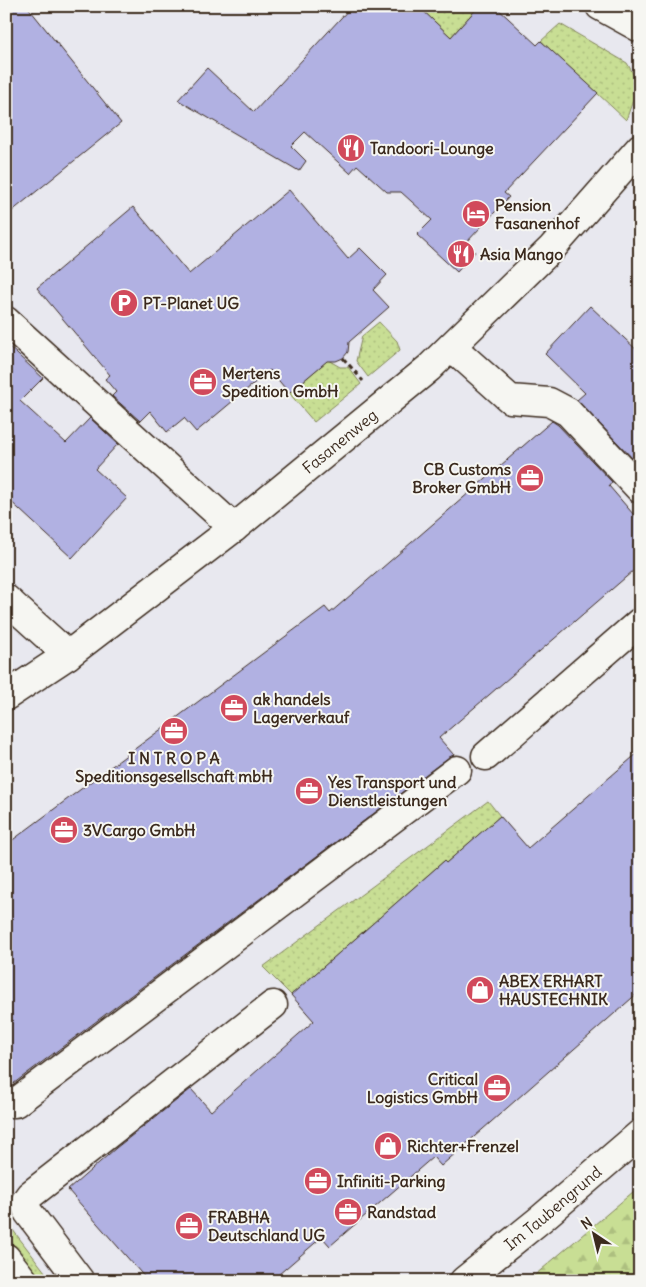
<svg xmlns="http://www.w3.org/2000/svg" width="646" height="1287" viewBox="0 0 646 1287" font-family="Delius,sans-serif">
<style>
.grass{fill:url(#grass-dots);stroke:#828459}
.forest{fill:url(#forest-firs);stroke:#828459}
.building{fill:#b1b1e2;stroke:#3b2a1e}
.lines{fill:none;stroke-linecap:round;stroke-linejoin:round}
.minor-casing{stroke:#3b2a1e;stroke-width:31}
.path{stroke:#3b2a1e;stroke-width:3;stroke-dasharray:5 4;stroke-linecap:butt}
.minor{stroke:#f6f6f2;stroke-width:28}
.labels{text-anchor:middle;dominant-baseline:central;stroke-width:4;stroke-linejoin:round;paint-order:stroke}
.poi-label{font-size:16px;font-weight:bold;fill:#3b2a1e;stroke:#f6f6f2;text-anchor:start}
.street-label{font-size:16px;fill:#3b2a1e;stroke:#f6f6f2}
</style>
<defs>
<pattern id="grass-dots" width="8" height="8" patternUnits="userSpaceOnUse" patternTransform="scale(1.25)"><rect width="8" height="8" fill="#c8de94"/><path d="M2 2h.1M6 6h.1" fill="none" stroke="#adbf7f" stroke-width="1.8" stroke-linecap="round"/></pattern>
<pattern id="forest-firs" width="22" height="20" patternUnits="userSpaceOnUse" patternTransform="scale(1.25)"><rect width="22" height="20" fill="#c8de94"/><path d="M5 1l3.5 6h-7zM16 11l3.5 6h-7z" fill="#adbf7f"/></pattern>
</defs>
<rect width="100%" height="100%" fill="#e8e8ef"/>
<filter id="ink" filterUnits="userSpaceOnUse"><feTurbulence type="fractalNoise" baseFrequency=".02" numOctaves="2"/><feDisplacementMap in="SourceGraphic" scale="10" xChannelSelector="R" yChannelSelector="G"/><feConvolveMatrix kernelMatrix="1 2 1 2 8 2 1 2 1" color-interpolation-filters="sRGB"/></filter>
<g filter="url(#ink)">
<g class="grass">
<polygon points="418,6 479,6 451,37"/>
<polygon points="560,24 627,63 637,80 635,95 626,120 541,41"/>
<polygon points="379,322 397,341 400,350 368,377 356,361 362,336"/>
<polygon points="328,360 340,367 348,367 361,384 314,422 289,393"/>
<polygon points="488,801 500,816 446,863 444,861 291,995 263,967"/>
<polygon points="6,1221 52,1281 6,1281"/>
</g>
<polygon class="forest" points="640,1186 640,1281 528,1281"/>
<g class="building">
<polygon points="6,6 27,6 121,123 6,216"/>
<polygon points="352,6 418,6 451,37 479,6 495,6 537,45 541,41 598,93 504,193 509,197 466,243 475,252 457,272 417,235 432,220 401,192 387,192 357,165 350,173 305,132 291,146 306,161 299,171 178,100 207,68 254,112"/>
<polygon points="289,190 348,259 360,248 387,275 373,290 389,307 349,342 348,352 343,358 336,361 327,361 289,393 270,370 196,432 184,418 167,432 150,411 140,421 112,396 116,392 105,379 110,375 37,288 133,207 189,274"/>
<polygon points="590,306 640,353 640,454 634,460 577,400 585,393 545,354"/>
<polygon points="6,344 43,378 20,401 66,443 90,418 118,444 95,469 127,498 72,558 6,497"/>
<polygon points="552,421 558,425 612,482 609,486 640,522 640,565 439,738 454,755 448,758 122,1002 9,1087 6,1087 6,845 325,607 330,613"/>
<polygon points="640,751 640,991 441,1166 433,1157 330,1246 322,1237 271,1281 148,1281 68,1190 116,1148 191,1089 211,1111 314,1021 291,995 444,861 446,863 500,816 528,848"/>
</g>
<g class="lines">
<defs>
<g id="minor">
<polyline points="600,6 640,28"/>
<polyline points="6,321 234,528"/>
<polyline points="452,347 510,399 549,402 568,412 640,489"/>
<polyline points="6,599 68,655"/>
<path id="s1" d="M 6,696 L 68,655 L 234,528 L 429,368 L 552,248 L 640,148"/>
<polyline points="486,756 640,622"/>
<polyline points="6,1103 15,1103 457,770"/>
<polyline points="6,1258 24,1281"/>
<polyline points="80,1281 28,1212 25,1202 30,1195 273,1005"/>
<path id="s2" d="M 464,1281 L 542,1218 L 640,1134"/>
</g>
</defs>
<use href="#minor" class="minor-casing"/>
<polyline class="path" points="343,358 363,381"/>
<use href="#minor" class="minor"/>
</g>
</g>
<defs>
<symbol id="restaurant-disc" viewBox="-11 -11 22 22"><circle r="9.5" fill="#d1495b" stroke="#f6f6f2"/><path d="M-5-6h1v4h1v-4h1v4h1v-4h1v5L-1.5 .5V6h-2V.5L-5-1ZM5-6V6H3V1.5H1.5Q1.5-4 5-6Z" fill="#fff"/></symbol>
<symbol id="hotel-disc" viewBox="-11 -11 22 22"><circle r="9.5" fill="#d1495b" stroke="#f6f6f2"/><path d="M-6-4.5h1.5V1H6V5H4.5V3h-9V5H-6ZM-4 0a1.8 1.8 0 1 1 3.6 0ZM.5 0V-2.5h3Q6-2.5 6 0Z" fill="#fff"/></symbol>
<symbol id="parking-disc" viewBox="-11 -11 22 22"><circle r="9.5" fill="#d1495b" stroke="#f6f6f2"/><path d="M-3.5-5.5H1a3.5 3.5 0 0 1 0 7H-1V5.5H-3.5ZM-1-3.4V-.6H.8a1.4 1.4 0 0 0 0-2.8Z" fill="#fff"/></symbol>
<symbol id="office-disc" viewBox="-11 -11 22 22"><circle r="9.5" fill="#d1495b" stroke="#f6f6f2"/><path d="M-6-3h4V-5.5h4V-3h4V5H-6ZM-1-4.5V-3h2v-1.5ZM-6 0V1H6V0Z" fill="#fff"/></symbol>
<symbol id="shop-disc" viewBox="-11 -11 22 22"><circle r="9.5" fill="#d1495b" stroke="#f6f6f2"/><path d="M-5-2.5h2.3a2.7 3.5 0 0 1 5.4 0H5L5.5 6h-11ZM-1.5-2.5h3a1.5 2.3 0 0 0-3 0Z" fill="#fff"/></symbol>
</defs>
<g fill-rule="evenodd">
<use href="#restaurant-disc" x="335" y="132" width="32" height="32"/>
<use href="#hotel-disc" x="460" y="198" width="32" height="32"/>
<use href="#restaurant-disc" x="445" y="238" width="32" height="32"/>
<use href="#parking-disc" x="108" y="287" width="32" height="32"/>
<use href="#office-disc" x="187" y="366" width="32" height="32"/>
<use href="#office-disc" x="514" y="462" width="32" height="32"/>
<use href="#office-disc" x="218" y="692" width="32" height="32"/>
<use href="#office-disc" x="158" y="715" width="32" height="32"/>
<use href="#office-disc" x="293" y="775" width="32" height="32"/>
<use href="#office-disc" x="48" y="814" width="32" height="32"/>
<use href="#shop-disc" x="464" y="974" width="32" height="32"/>
<use href="#office-disc" x="481" y="1072" width="32" height="32"/>
<use href="#shop-disc" x="372" y="1130" width="32" height="32"/>
<use href="#office-disc" x="302" y="1165" width="32" height="32"/>
<use href="#office-disc" x="332" y="1196" width="32" height="32"/>
<use href="#office-disc" x="173" y="1210" width="32" height="32"/>
</g>
<g class="labels">
<g class="poi-label">
<text x="370" y="148">Tandoori-Lounge</text>
<text x="495" y="205">Pension<tspan x="495" dy="18">Fasanenhof</tspan></text>
<text x="480" y="254">Asia Mango</text>
<text x="143" y="303">PT-Planet UG</text>
<text x="222" y="373">Mertens<tspan x="222" dy="18">Spedition GmbH</tspan></text>
<text x="511" y="469" text-anchor="end">CB Customs<tspan x="511" dy="18">Broker GmbH</tspan></text>
<text x="253" y="699">ak handels<tspan x="253" dy="18">Lagerverkauf</tspan></text>
<text x="174" y="758" text-anchor="middle">I N T R O P A<tspan x="174" dy="18">Speditionsgesellschaft mbH</tspan></text>
<text x="328" y="782">Yes Transport und<tspan x="328" dy="18">Dienstleistungen</tspan></text>
<text x="83" y="830">3VCargo GmbH</text>
<text x="499" y="981">ABEX ERHART<tspan x="499" dy="18">HAUSTECHNIK</tspan></text>
<text x="478" y="1079" text-anchor="end">Critical<tspan x="478" dy="18">Logistics GmbH</tspan></text>
<text x="407" y="1146">Richter+Frenzel</text>
<text x="337" y="1181">Infiniti-Parking</text>
<text x="367" y="1212">Randstad</text>
<text x="208" y="1217">FRABHA<tspan x="208" dy="18">Deutschland UG</tspan></text>
</g>
<g class="street-label">
<text stroke="none"><textPath href="#s1" startOffset="420">Fasanenweg</textPath></text>
<text stroke="none"><textPath href="#s2" startOffset="115">Im Taubengrund</textPath></text>
</g>
</g>
<rect width="646" height="1287" fill="none" stroke="#f6f6f2" stroke-width="25"/>
<rect x="12" y="12" width="621" height="1262" fill="none" stroke="#3b2a1e" stroke-width="2" filter="url(#ink)"/>
<g transform="translate(594 1234) rotate(325)" stroke="#f6f6f2" stroke-width="4" paint-order="stroke">
<path d="M0-4L9 19L0 12L-9 19Z" fill="#3b2a1e"/>
<text y="-8" font-size="14" font-weight="bold" text-anchor="middle" fill="#3b2a1e">N</text>
</g>
</svg>
